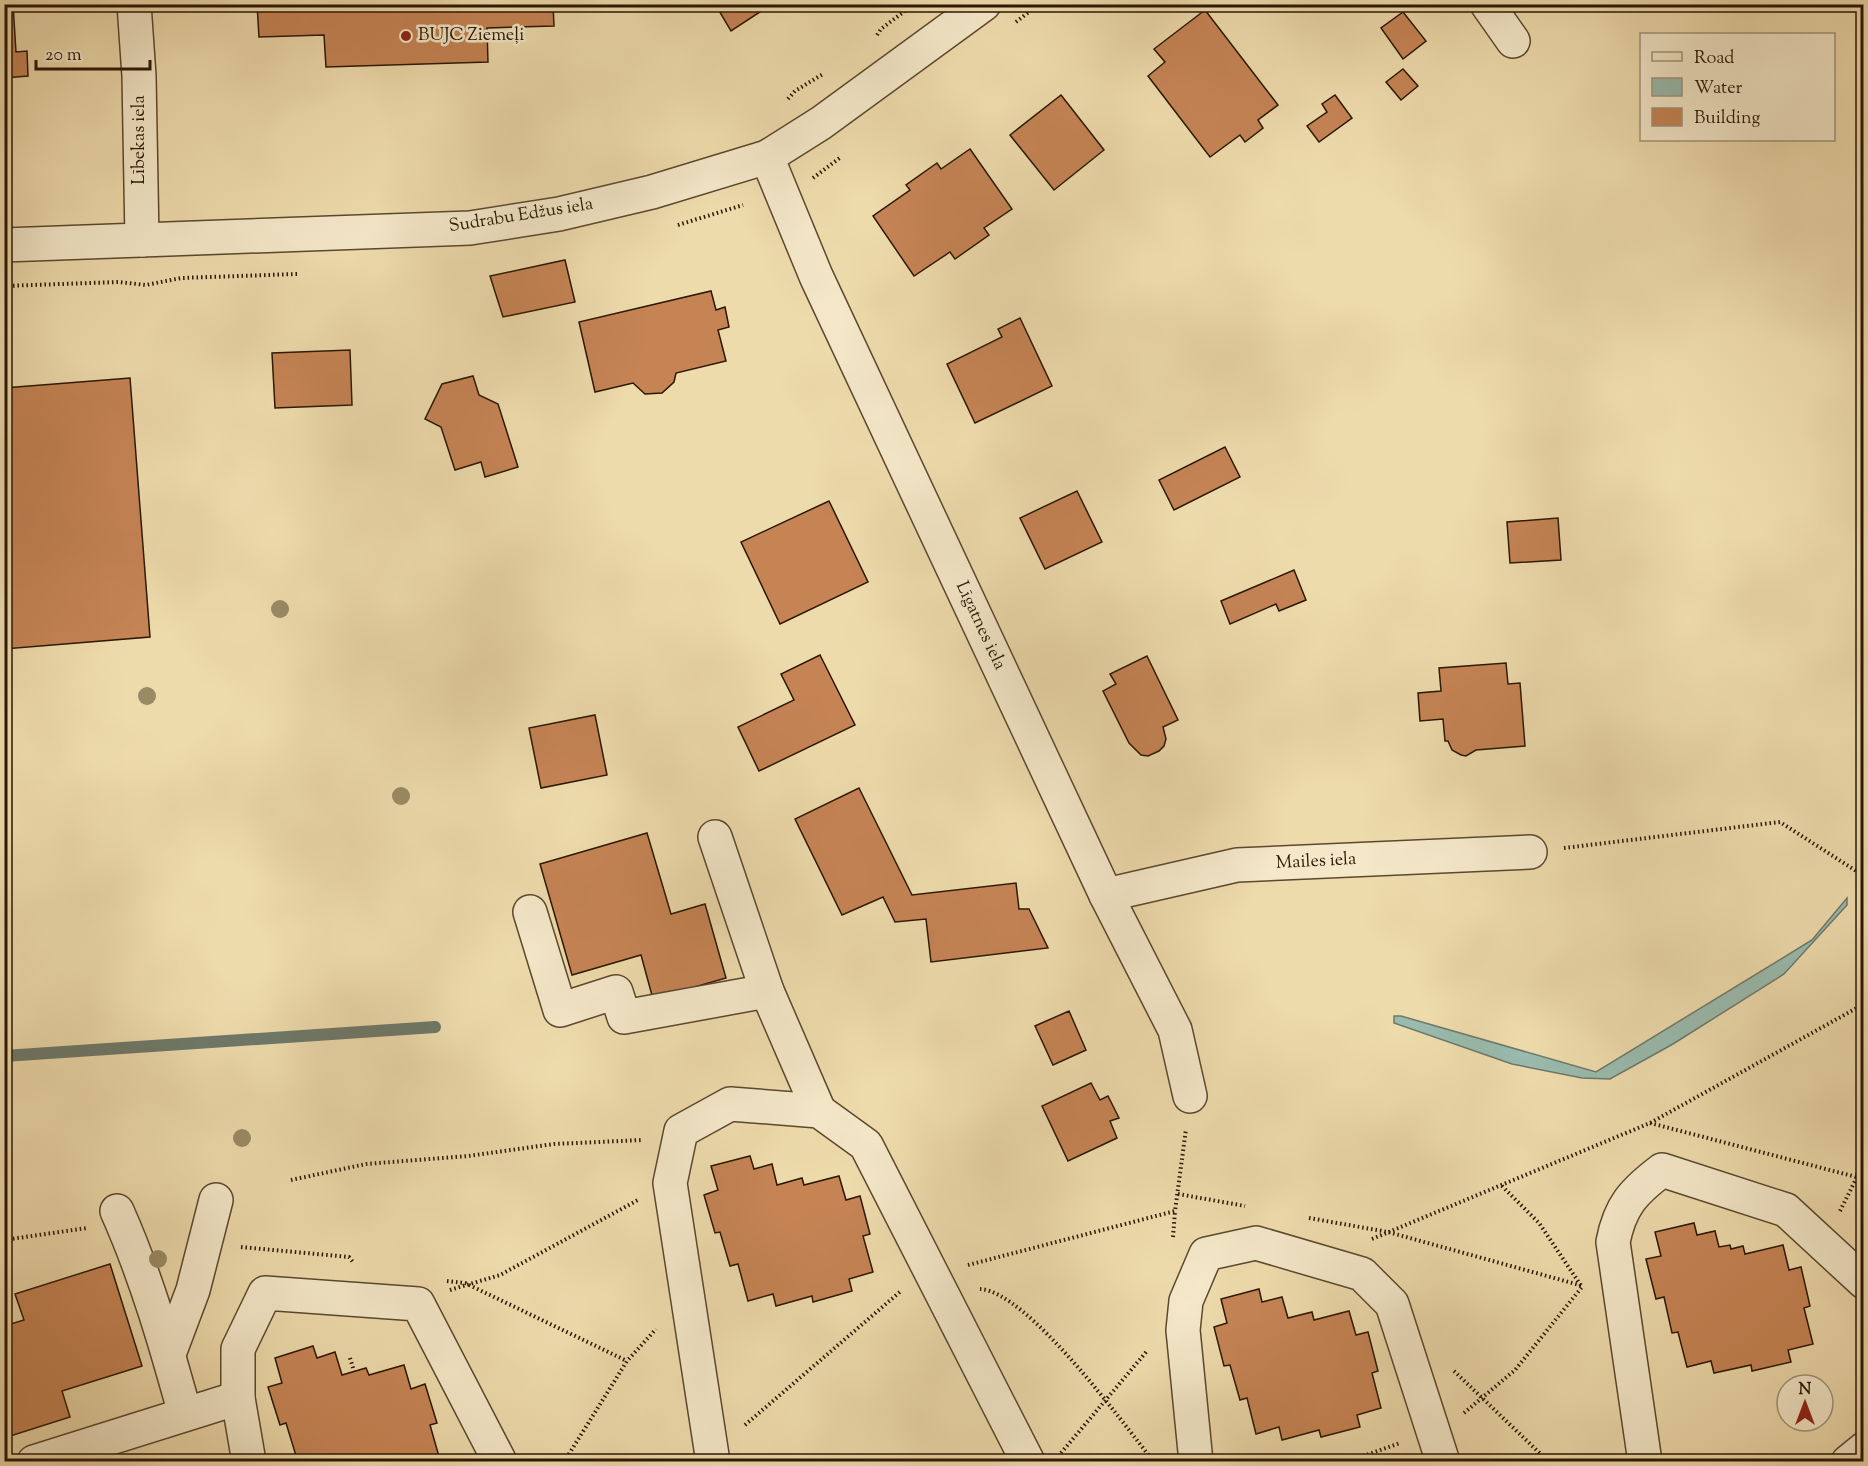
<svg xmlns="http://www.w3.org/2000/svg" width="1868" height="1466" viewBox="0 0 1868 1466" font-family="'Sorts Mill Goudy',serif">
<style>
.water{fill:#99bbae;stroke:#6d796a;stroke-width:1.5}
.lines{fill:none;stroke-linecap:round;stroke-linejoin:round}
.stream{stroke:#6d796a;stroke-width:12}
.building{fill:#c68455;stroke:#2a1704;stroke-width:1.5}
.minor-casing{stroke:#5b482e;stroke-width:36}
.path{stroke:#2a1704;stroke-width:4;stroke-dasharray:1.5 3;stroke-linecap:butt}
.minor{stroke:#f4e8c9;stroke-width:33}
.tree{fill:#9a8b65}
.poi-dot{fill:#8f2418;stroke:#f4e8c9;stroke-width:2}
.labels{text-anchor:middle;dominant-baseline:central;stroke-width:5;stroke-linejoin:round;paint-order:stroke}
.poi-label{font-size:18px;fill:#2a1704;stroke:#f4e8c9;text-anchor:start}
.street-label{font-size:18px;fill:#2a1704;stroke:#f4e8c9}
</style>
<rect width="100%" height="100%" fill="#eedbac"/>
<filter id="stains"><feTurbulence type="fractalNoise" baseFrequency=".00333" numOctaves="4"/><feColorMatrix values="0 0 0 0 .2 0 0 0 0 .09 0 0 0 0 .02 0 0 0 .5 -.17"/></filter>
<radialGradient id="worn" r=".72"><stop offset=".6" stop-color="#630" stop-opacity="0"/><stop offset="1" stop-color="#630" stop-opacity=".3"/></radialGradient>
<polygon class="water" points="1847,898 1847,905 1784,974 1673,1044 1610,1079 1582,1078 1512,1064 1394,1023 1394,1016 1401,1016 1596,1072 1812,940"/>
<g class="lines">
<polyline class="stream" points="4,1056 435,1027"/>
</g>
<g class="building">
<polygon points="4,4 13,4 16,52 27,51 28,76 4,78"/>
<polygon points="257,4 553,4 554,26 487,28 488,62 326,67 324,35 259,37"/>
<polygon points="715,4 772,4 731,31"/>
<polygon points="1205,10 1278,105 1258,120 1263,128 1245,142 1240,135 1210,157 1148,76 1165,62 1154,49"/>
<polygon points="1403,12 1426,41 1403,59 1381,28"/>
<polygon points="1403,69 1418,86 1401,100 1386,82"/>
<polygon points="1061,95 1104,150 1054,190 1010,135"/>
<polygon points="1335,95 1352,118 1319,142 1307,126 1327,112 1322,104"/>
<polygon points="970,149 1012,209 984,228 989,235 955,259 950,252 914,276 873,216 910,190 906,185 937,163 941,169"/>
<polygon points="565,260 575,302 503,317 490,276"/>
<polygon points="711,291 716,310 725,307 729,327 718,330 726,361 676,373 674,382 662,393 645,394 633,383 595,392 579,322"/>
<polygon points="1020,318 1052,386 975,423 947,364 1002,337 998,329"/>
<polygon points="350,350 352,405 275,408 272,353"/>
<polygon points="473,376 479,395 498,404 518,467 485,477 481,462 455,470 441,427 425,419 442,384"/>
<polygon points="130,378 150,637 4,649 4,388"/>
<polygon points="1225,447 1240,477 1174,510 1159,480"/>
<polygon points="1077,491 1102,542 1045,569 1020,518"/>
<polygon points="829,501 868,582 780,624 741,542"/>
<polygon points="1558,518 1561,560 1510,563 1507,522"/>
<polygon points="1294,570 1306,600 1279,611 1276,604 1230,624 1221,601"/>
<polygon points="820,655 855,725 759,771 738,727 794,700 781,674"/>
<polygon points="1147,656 1178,720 1163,727 1166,739 1164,746 1159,751 1148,756 1141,755 1129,743 1103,691 1116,684 1110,674"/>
<polygon points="1506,663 1508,684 1520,683 1525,746 1476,750 1466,756 1461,755 1452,750 1448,741 1445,741 1443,719 1420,721 1418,693 1441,691 1439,668"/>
<polygon points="595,715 607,775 541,788 529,728"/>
<polygon points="859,788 912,895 1016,883 1019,909 1029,909 1048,948 931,962 926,919 895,922 883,897 842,915 795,819"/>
<polygon points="647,833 671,914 705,904 726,978 653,999 641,955 572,975 540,864"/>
<polygon points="1069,1011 1086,1050 1053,1065 1035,1026"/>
<polygon points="1091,1083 1100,1100 1108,1096 1119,1118 1110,1121 1117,1138 1068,1161 1042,1106"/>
<polygon points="750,1156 754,1169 772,1164 777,1185 802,1178 804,1185 839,1176 846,1200 860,1196 870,1234 863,1236 873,1272 849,1279 852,1291 813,1302 812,1296 776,1306 773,1294 748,1301 738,1264 730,1266 720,1232 715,1233 704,1195 718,1190 711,1166"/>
<polygon points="1694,1223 1697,1235 1715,1231 1719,1247 1730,1245 1731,1249 1743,1246 1745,1254 1783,1245 1789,1270 1801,1267 1810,1306 1804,1308 1813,1344 1788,1350 1791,1362 1752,1371 1751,1365 1714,1373 1711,1361 1687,1367 1678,1332 1672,1333 1664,1297 1656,1299 1646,1259 1661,1256 1655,1232"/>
<polygon points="110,1264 142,1366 62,1391 70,1417 4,1438 4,1326 24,1320 15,1294"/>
<polygon points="1259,1289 1262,1302 1282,1297 1288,1318 1312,1312 1314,1320 1349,1311 1356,1335 1368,1332 1378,1371 1372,1373 1381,1408 1357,1415 1360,1427 1321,1437 1319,1430 1282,1440 1279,1427 1256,1434 1247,1398 1240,1400 1230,1365 1224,1366 1214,1327 1227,1323 1221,1299"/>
<polygon points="313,1346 317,1358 335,1352 342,1375 366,1368 369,1375 404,1365 411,1389 425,1384 437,1423 430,1425 440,1460 306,1462 304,1456 297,1459 286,1423 280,1425 268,1387 282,1383 275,1358"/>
</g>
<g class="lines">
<defs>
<g id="minor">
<polyline points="134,4 139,76 142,240"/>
<polyline points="1487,4 1513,41"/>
<polyline points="767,157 816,276 1106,895 1175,1030 1190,1096"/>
<polyline points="4,245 470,228 559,214 652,192 767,157 821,123 984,4"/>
<polyline points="715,837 767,991 819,1111"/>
<polyline points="1106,895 1237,865 1530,852"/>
<polyline points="530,912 560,1010 616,992 624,1017 767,991"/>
<path d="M 117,1211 C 146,1276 166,1345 185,1414"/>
<polyline points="169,1354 193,1290 216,1200"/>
<polyline points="34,1462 238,1398"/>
<polyline points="249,1462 238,1398 238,1349 265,1293 418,1304 500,1462"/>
<polyline points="713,1462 670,1183 681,1131 730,1104 819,1111 866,1145 1028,1462"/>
<polyline points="1196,1462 1183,1330 1186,1301 1206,1254 1256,1243 1362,1274 1392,1304 1443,1462"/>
<path d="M 1645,1462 L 1613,1242 C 1620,1206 1633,1192 1662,1170 L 1786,1210 L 1864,1282"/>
<polyline points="1848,1462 1864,1449"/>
</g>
</defs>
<use href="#minor" class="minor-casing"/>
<g class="path">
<polyline points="1016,22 1039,4"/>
<polyline points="877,35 881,29 914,4"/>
<polyline points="788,99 795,91 823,74"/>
<polyline points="813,178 841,157"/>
<polyline points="678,225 743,205"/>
<polyline points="4,286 119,282 146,285 181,278 297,274"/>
<polyline points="1564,848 1780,822 1864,876"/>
<polyline points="1650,1123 1864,1179"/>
<polyline points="291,1180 366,1164 468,1156 554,1144 642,1140"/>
<polyline points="1178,1194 1245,1206"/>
<polyline points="1840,1211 1857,1177 1864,1108"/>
<polyline points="1309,1218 1388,1232 1583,1286"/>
<polyline points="1173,1237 1175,1211"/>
<polyline points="1372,1239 1650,1123 1864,1004"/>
<polyline points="4,1240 87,1228"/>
<polyline points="241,1247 349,1257 353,1262"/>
<polyline points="968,1265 1175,1211 1186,1129"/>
<polyline points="447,1281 465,1283 627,1361"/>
<path d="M 980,1289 C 1028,1292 1122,1422 1154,1462"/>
<polyline points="450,1290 500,1275 638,1200"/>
<polyline points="350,1358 354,1371"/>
<polyline points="1454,1371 1549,1462"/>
<polyline points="1464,1413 1515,1370 1582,1287 1539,1223 1501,1185"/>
<polyline points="745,1425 901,1291"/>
<polyline points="1061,1453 1147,1351"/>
<polyline points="564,1462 627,1361 656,1329"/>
<polyline points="1346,1462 1400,1443"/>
</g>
<use href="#minor" class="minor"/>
</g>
<g class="tree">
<circle cx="280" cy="609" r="9"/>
<circle cx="147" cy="696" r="9"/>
<circle cx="401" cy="796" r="9"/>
<circle cx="242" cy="1138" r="9"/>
<circle cx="158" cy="1259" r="9"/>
</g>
<circle class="poi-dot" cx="406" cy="36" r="6"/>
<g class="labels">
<g class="poi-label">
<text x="418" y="36">BUJC Ziemeļi</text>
</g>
<g class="street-label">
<text transform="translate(140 140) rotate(-90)">Lībekas iela</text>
<text transform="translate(521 216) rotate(-9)">Sudrabu Edžus iela</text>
<text transform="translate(980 626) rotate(65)">Līgatnes iela</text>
<text transform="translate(1316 862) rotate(-3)">Mailes iela</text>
</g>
</g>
<rect width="1868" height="1466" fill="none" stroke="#eedbac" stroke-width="24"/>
<rect x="6" y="6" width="1856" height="1454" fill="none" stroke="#2a1704" stroke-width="3"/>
<rect x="12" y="12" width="1844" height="1442" fill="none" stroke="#2a1704" stroke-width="1.5"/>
<rect x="1640" y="33" width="195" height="108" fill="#f4e8c9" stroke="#a3947a" stroke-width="1.5"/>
<rect x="1652" y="52" width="30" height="9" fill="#f4e8c9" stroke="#a3947a" stroke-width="1.5"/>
<text x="1694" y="63" font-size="18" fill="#2a1704">Road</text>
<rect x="1652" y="78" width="30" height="18" fill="#99bbae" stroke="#a3947a" stroke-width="1.5"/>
<text x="1694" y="93" font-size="18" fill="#2a1704">Water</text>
<rect x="1652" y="108" width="30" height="18" fill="#c68455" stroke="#a3947a" stroke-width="1.5"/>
<text x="1694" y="123" font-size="18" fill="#2a1704">Building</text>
<g transform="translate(1805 1403)"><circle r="28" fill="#f4e8c9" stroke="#a3947a" stroke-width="1.5"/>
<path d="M0-4.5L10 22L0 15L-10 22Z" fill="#8f2418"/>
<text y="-9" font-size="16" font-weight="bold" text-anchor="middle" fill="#2a1704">N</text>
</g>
<path d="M36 60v9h114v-9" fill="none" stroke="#2a1704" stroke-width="3"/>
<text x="45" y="60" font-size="18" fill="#2a1704" stroke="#f4e8c9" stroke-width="4.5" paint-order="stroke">20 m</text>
<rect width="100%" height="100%" filter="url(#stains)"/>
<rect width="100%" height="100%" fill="url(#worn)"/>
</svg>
